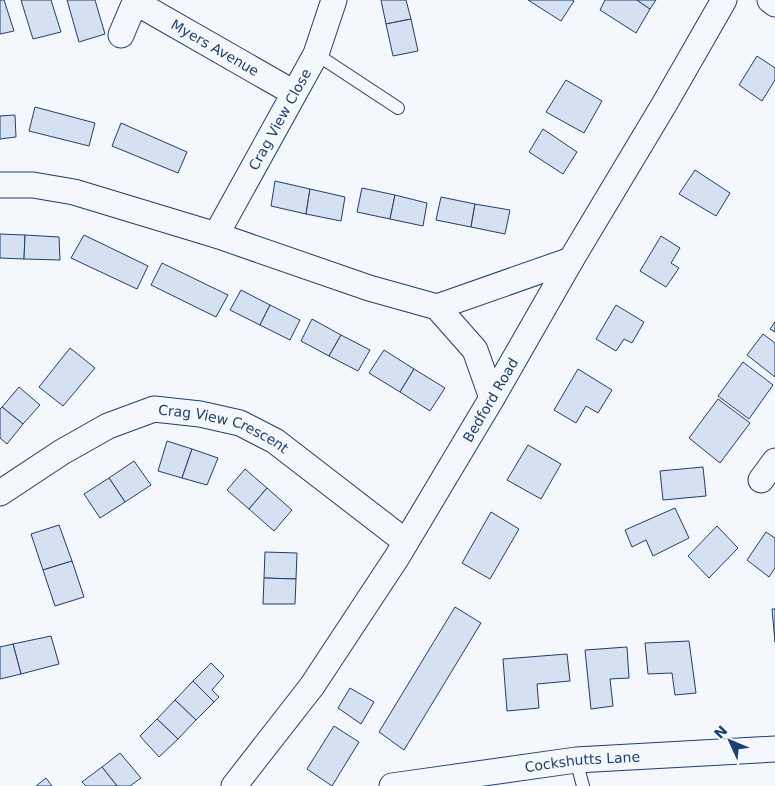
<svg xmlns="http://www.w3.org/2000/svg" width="775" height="786" viewBox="0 0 775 786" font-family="'DejaVu Sans',sans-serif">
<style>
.building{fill:#d5e0f0;stroke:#1d3f73}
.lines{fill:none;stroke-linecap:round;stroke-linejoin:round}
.lane-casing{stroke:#1d3f73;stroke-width:14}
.street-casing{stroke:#1d3f73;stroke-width:27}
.lane{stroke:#f4f7fb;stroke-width:12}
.street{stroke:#f4f7fb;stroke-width:25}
.labels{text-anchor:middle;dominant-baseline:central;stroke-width:4;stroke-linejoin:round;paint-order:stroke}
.street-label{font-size:14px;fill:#1d3f73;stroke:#f4f7fb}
</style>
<rect width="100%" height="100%" fill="#f4f7fb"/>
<g class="building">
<polygon points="0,0 4,0 14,31 0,34"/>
<polygon points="21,0 51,0 61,32 33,39"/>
<polygon points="67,0 95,0 105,34 79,42"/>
<polygon points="381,0 406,0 411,19 386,24"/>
<polygon points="528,0 572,0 574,1 561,21"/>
<polygon points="605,0 637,0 650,9 636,33 600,10"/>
<polygon points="637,0 656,0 650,9"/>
<polygon points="411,19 418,51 393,56 386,24"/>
<polygon points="757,56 775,68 775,80 762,101 739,85"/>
<polygon points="566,80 602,101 584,133 546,112"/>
<polygon points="35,107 95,123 89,146 29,131"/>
<polygon points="15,115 16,137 0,139 0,116"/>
<polygon points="121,123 187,152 178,173 112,146"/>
<polygon points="543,129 577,152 563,174 529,152"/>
<polygon points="695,170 730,193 716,216 679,194"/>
<polygon points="275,181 310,189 306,214 271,206"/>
<polygon points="362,188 395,195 390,219 357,212"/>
<polygon points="310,189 345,197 341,221 306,214"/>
<polygon points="395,195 427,203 423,226 390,219"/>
<polygon points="441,197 475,204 471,227 436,220"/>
<polygon points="475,204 510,210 505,234 471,227"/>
<polygon points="0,234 25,235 24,259 0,258"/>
<polygon points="25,235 59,237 60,260 24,259"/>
<polygon points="84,235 148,266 137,289 71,258"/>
<polygon points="661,236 680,248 671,263 679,268 666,287 640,271"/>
<polygon points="162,263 228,295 216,317 151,285"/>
<polygon points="241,290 270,305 260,325 230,310"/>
<polygon points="270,305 300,320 290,340 260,325"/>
<polygon points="616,305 644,322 632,343 624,339 616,351 596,339"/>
<polygon points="312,319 341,335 329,356 301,341"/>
<polygon points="775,322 775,332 770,329"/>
<polygon points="763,334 775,343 775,377 747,355"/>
<polygon points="341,335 370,350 358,371 329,356"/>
<polygon points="70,348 95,368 63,406 39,387"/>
<polygon points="384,350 414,369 400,392 369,373"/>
<polygon points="743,362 773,385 749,419 718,396"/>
<polygon points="414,369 445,388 430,411 400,392"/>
<polygon points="578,369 612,390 598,413 586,406 576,423 554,410"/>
<polygon points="19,387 40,405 23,424 2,407"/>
<polygon points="718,399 750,423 720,463 689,438"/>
<polygon points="2,407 23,424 7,444 0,438 0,409"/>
<polygon points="167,441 192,449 182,478 158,471"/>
<polygon points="528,445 561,464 541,499 507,480"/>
<polygon points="192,449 218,458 207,485 182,478"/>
<polygon points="134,461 151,485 125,502 109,478"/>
<polygon points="703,467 706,496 663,500 660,471"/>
<polygon points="245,469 267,488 249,509 227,490"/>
<polygon points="109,478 125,502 100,518 84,494"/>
<polygon points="267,488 292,510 274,531 249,509"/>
<polygon points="675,508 689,538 653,556 646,540 632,547 625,530"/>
<polygon points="491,512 519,529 490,579 462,563"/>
<polygon points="59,525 72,561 43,570 31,534"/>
<polygon points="717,526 738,548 709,578 688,556"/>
<polygon points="766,532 775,538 775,568 769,577 747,560"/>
<polygon points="265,552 297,553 296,579 264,578"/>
<polygon points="72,561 84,597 55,606 43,570"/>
<polygon points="264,578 296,579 295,604 263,604"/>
<polygon points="455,607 481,623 404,750 379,732"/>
<polygon points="772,609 775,609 775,642"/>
<polygon points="51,636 59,664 21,674 13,644"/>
<polygon points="689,641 696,693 675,695 672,673 648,674 645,643"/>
<polygon points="13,644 21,674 0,679 0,647"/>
<polygon points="627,647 629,678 610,679 613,706 591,709 585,650"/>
<polygon points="567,654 570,681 537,684 539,708 507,711 503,659"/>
<polygon points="211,663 224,676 212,690 219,697 214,702 193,681"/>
<polygon points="193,681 214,702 196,720 175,700"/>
<polygon points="350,688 374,702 361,724 338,708"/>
<polygon points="175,700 196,720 178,739 157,719"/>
<polygon points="157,719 178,739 159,757 140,736"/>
<polygon points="334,726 359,742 332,786 307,769"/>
<polygon points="120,753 141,778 130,786 117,786 102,767"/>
<polygon points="102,767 117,786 86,786 82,782"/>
<polygon points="46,778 52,786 36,786"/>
</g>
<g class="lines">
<defs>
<g id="lane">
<polyline points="316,54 398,108"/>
<polyline points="576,760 583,786"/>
</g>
<g id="street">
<polyline points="770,0 775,4"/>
<path id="s1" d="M 121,35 L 135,2 L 294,93"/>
<polyline points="0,185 33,185 74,192 216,235 369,288 437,307 475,350 492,398"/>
<path id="s2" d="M 216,235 L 316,54 L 334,0"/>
<polyline points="437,307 571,260"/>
<polyline points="761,480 775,461"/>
<path id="s3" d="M 0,493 L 62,452 L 108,426 L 154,409 L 200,414 L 240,423 L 275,441 L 406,542"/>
<path id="s4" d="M 234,786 L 312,686 L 397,557 L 492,398 L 571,260 L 665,103 L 724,0"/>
<path id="s5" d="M 392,786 L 576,760 L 775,749"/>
</g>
</defs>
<use href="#lane" class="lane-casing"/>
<use href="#street" class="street-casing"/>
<use href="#lane" class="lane"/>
<use href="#street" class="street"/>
</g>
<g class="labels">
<g class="street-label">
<text stroke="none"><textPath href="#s1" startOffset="128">Myers Avenue</textPath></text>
<text stroke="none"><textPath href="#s2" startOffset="132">Crag View Close</textPath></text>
<text stroke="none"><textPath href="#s4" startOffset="464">Bedford Road</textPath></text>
<text stroke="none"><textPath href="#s3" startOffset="249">Crag View Crescent</textPath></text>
<text stroke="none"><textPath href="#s5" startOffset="192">Cockshutts Lane</textPath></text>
</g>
</g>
<g transform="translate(730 741) rotate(314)" stroke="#f4f7fb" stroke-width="4" paint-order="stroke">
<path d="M0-4L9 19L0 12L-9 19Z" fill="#1d3f73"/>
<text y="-8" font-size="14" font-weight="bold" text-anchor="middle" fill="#1d3f73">N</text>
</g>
</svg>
